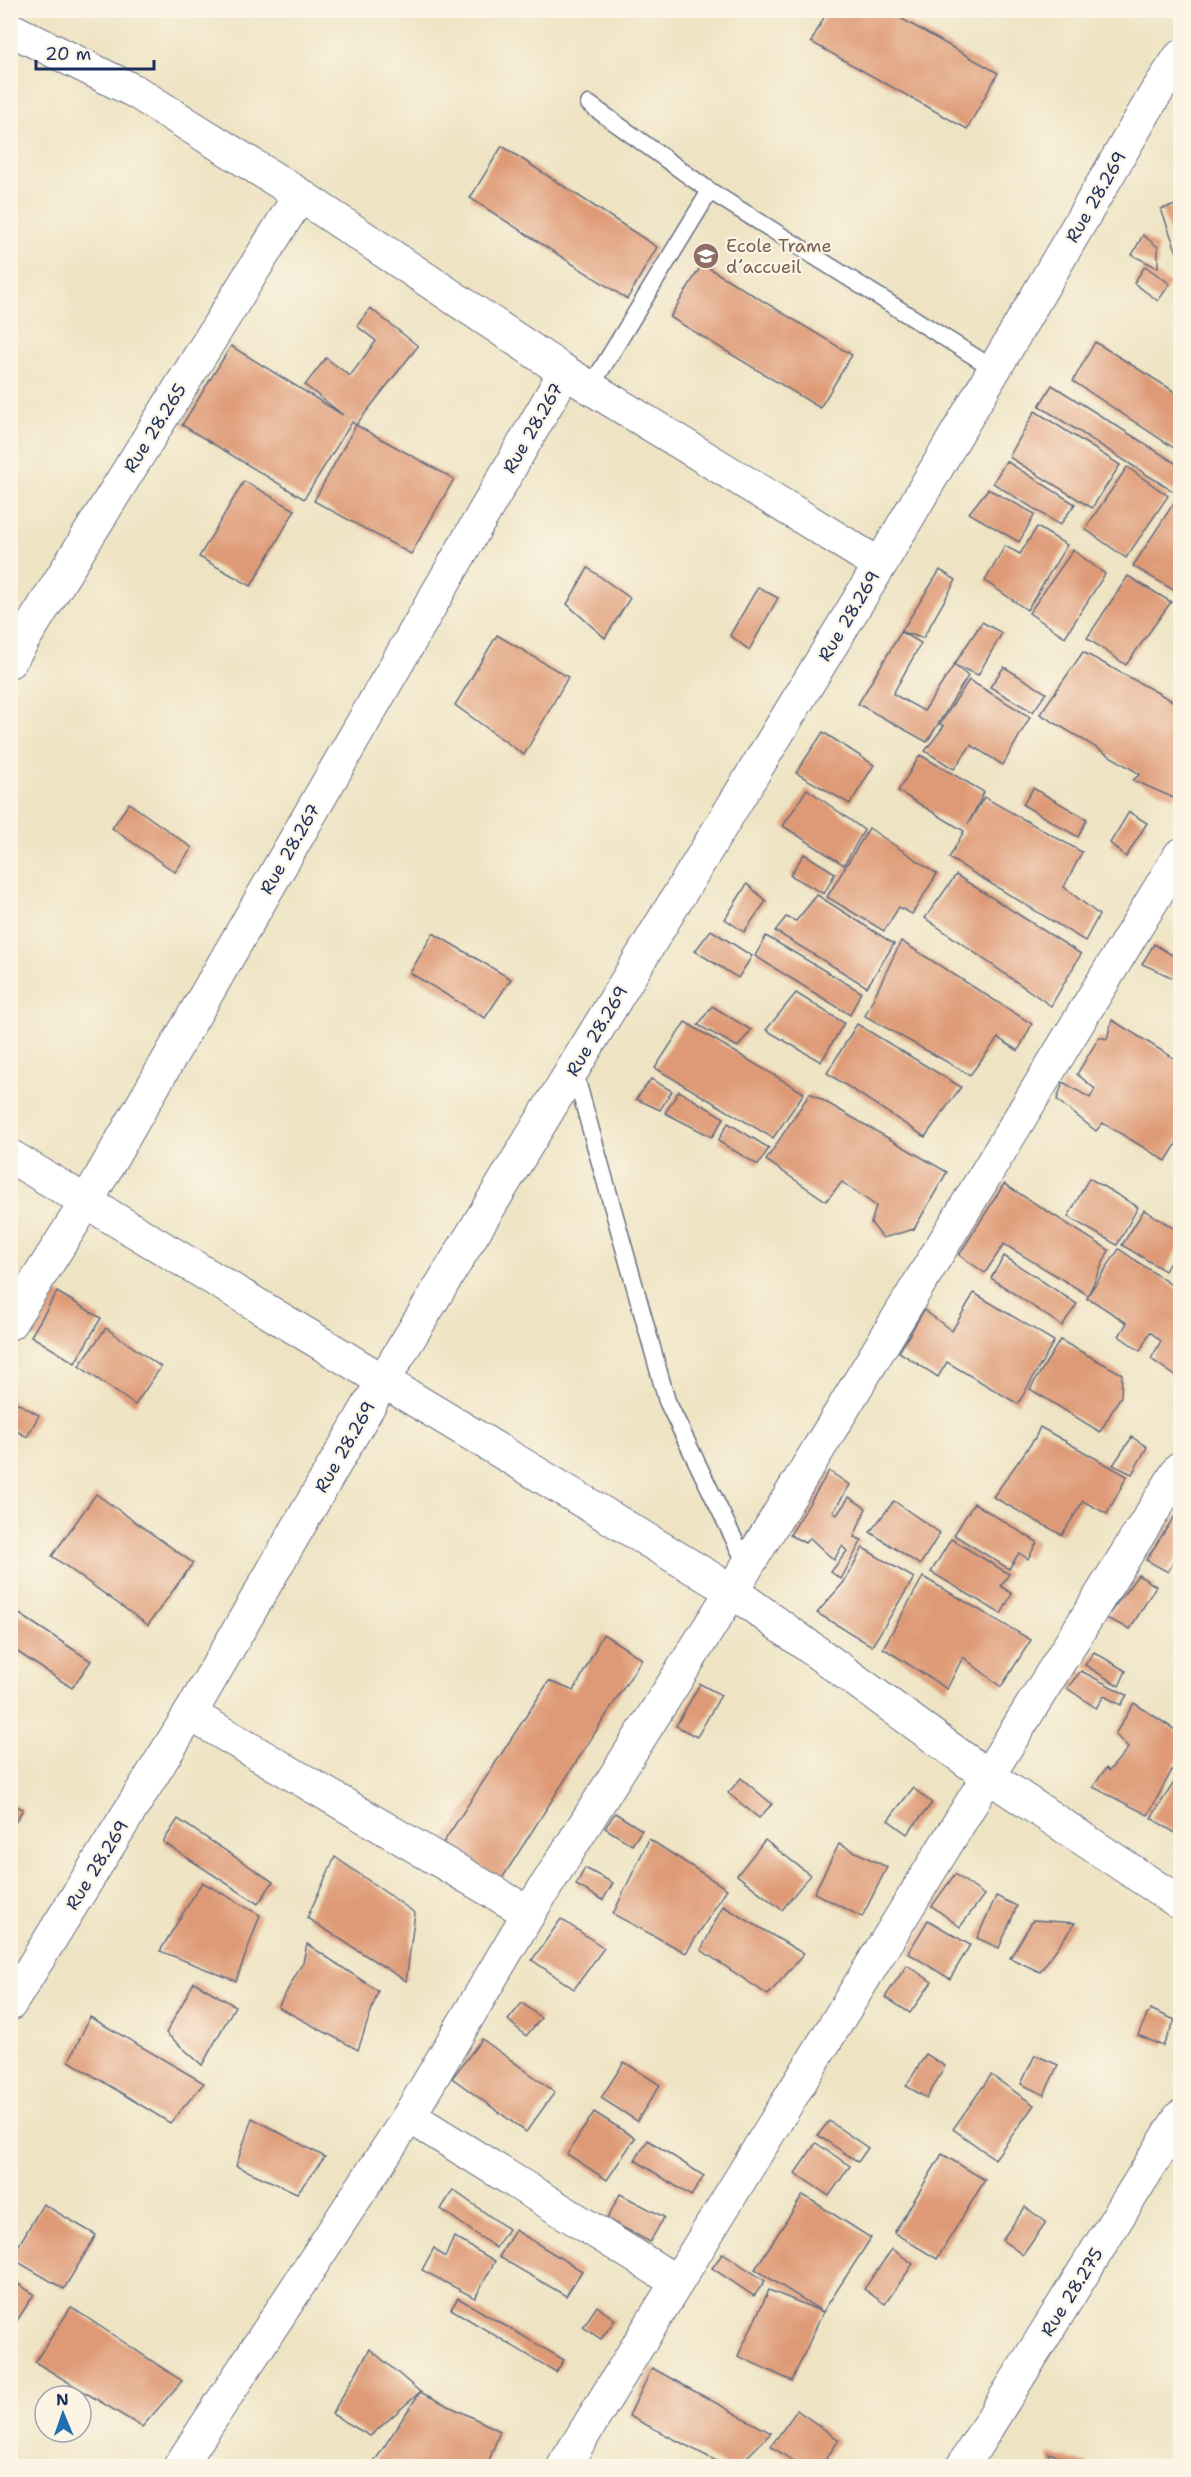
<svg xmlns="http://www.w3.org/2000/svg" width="1191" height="2477" viewBox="0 0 1191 2477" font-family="'Shantell Sans',sans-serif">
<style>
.building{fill:#de9a76}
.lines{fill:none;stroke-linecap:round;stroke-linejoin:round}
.service-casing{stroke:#656e81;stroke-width:19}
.minor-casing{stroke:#656e81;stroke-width:35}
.service{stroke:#fff;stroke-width:16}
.minor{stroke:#fff;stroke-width:33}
.labels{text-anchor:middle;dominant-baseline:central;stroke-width:4.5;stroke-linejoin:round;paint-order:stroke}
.street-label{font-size:18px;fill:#1b2f5e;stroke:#fcf5e5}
.education-label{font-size:18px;fill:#785e54;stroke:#fcf5e5;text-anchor:start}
</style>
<rect width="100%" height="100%" fill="#fcf5e5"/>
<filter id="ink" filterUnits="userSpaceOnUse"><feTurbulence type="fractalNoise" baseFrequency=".0167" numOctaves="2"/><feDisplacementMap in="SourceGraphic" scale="12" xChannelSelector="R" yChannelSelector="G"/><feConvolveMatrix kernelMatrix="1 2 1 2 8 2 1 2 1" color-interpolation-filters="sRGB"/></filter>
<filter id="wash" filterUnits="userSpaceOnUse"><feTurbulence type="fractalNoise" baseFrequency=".008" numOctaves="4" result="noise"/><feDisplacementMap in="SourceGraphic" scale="24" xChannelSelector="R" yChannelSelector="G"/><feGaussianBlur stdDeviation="1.35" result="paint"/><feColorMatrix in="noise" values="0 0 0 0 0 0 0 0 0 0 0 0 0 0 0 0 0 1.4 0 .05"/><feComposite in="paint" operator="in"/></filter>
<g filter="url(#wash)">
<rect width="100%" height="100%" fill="#eee3c3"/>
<g id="blocks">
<g class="building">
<polygon points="828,10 886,10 998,73 967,129 811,42"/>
<polygon points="502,146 657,247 627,299 470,198"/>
<polygon points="1180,204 1180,261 1161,209"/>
<polygon points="1143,235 1158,247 1158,268 1132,255"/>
<polygon points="702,264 852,355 820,408 670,317"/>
<polygon points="1145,266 1170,284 1158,301 1134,283"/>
<polygon points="370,308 418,346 356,425 352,422 304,499 182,425 231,346 343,415 305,385 326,358 350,376 376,341 357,326"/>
<polygon points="1095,342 1180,395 1180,452 1073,381"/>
<polygon points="1052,385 1180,466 1180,481 1174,492 1039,406"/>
<polygon points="1035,411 1120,465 1092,508 1009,457"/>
<polygon points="356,425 454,479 411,554 314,501"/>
<polygon points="1006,461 1075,504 1060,525 993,483"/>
<polygon points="1127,467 1168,496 1126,558 1085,529"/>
<polygon points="244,481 295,510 251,586 199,557"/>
<polygon points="988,489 1035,514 1019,542 969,513"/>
<polygon points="1177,498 1180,500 1180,594 1133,566"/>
<polygon points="1037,527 1067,545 1027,610 985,581 1005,546 1020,554"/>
<polygon points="1073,550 1105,574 1065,637 1029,613"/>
<polygon points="588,568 630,598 605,638 567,604"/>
<polygon points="940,570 956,580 923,638 901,632"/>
<polygon points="1128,576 1171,602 1126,665 1087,638"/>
<polygon points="758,587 778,598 749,650 730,635"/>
<polygon points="982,622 1002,633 978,675 954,665"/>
<polygon points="901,632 921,643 893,694 924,711 954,665 968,676 927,742 858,704"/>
<polygon points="497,635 568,677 524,755 455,705"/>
<polygon points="1083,652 1180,705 1180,787 1174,798 1133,780 1140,774 1040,714"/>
<polygon points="1004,667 1046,693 1033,712 990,687"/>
<polygon points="969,680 1030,717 1003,765 971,745 954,769 925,751 944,726 940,724"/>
<polygon points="823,732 874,765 850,804 796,773"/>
<polygon points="920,755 984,792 968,824 984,797 1082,852 1064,887 1099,915 1085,941 949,858 964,831 898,791"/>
<polygon points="1033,788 1087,819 1078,837 1023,805"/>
<polygon points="807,789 864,830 844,865 783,826"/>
<polygon points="129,803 192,848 175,872 112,828"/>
<polygon points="1129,812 1147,823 1126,857 1110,843"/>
<polygon points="869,828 937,874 912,914 899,907 884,931 827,897"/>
<polygon points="804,854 835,873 824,894 790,875"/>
<polygon points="956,875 1081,954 1051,1006 925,918"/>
<polygon points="747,884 766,901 744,932 725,919"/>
<polygon points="817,895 894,944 867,987 775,931 786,917 796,921"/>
<polygon points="711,930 752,956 738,978 695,951"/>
<polygon points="433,933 511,979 485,1018 410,973"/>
<polygon points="766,936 861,992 850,1015 755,956"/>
<polygon points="901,941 1032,1024 1018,1051 998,1038 970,1075 865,1016"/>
<polygon points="1154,944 1180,960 1180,981 1142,964"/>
<polygon points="796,993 844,1023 821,1062 766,1030"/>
<polygon points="712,1006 751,1030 738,1047 698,1025"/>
<polygon points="1112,1020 1180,1062 1180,1138 1166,1161 1103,1123 1096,1131 1057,1100 1063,1082 1090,1098 1095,1089 1077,1074 1099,1037 1107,1039"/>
<polygon points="685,1022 804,1093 773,1138 655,1068"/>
<polygon points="857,1024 961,1087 925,1137 827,1073"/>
<polygon points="651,1079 672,1091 660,1110 636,1099"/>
<polygon points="679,1091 724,1118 712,1137 665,1113"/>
<polygon points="810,1093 947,1172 914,1229 883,1238 871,1223 876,1206 842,1182 826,1201 766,1160"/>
<polygon points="728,1123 769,1148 758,1165 718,1141"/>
<polygon points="1089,1178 1138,1207 1117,1245 1068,1217"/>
<polygon points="1004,1184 1109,1250 1088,1295 1119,1249 1180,1291 1180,1379 1151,1359 1161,1341 1150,1332 1140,1351 1119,1336 1127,1323 1090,1299 1087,1299 1088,1295 1004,1244 985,1273 959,1255"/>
<polygon points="1144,1210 1180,1232 1180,1245 1165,1271 1122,1245"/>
<polygon points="1004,1256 1077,1304 1062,1326 991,1278"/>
<polygon points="57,1292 101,1318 75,1363 31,1336"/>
<polygon points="974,1293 1054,1341 1018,1404 947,1362 938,1377 899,1352 924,1310 952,1331"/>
<polygon points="106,1328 161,1367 135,1405 79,1366"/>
<polygon points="1060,1340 1122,1374 1121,1396 1100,1432 1030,1389"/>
<polygon points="10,1399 39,1415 27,1437 10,1427"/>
<polygon points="1040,1427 1127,1476 1107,1514 1083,1501 1062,1535 993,1497 1035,1438"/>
<polygon points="1132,1437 1147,1447 1132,1474 1113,1465"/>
<polygon points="829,1471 850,1485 833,1512 837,1515 849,1497 866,1508 854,1537 862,1540 841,1579 831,1572 847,1551 842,1546 834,1560 810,1538 805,1543 790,1535"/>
<polygon points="96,1494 193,1563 148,1625 52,1556"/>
<polygon points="894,1501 940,1533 920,1565 870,1532"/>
<polygon points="974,1503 1037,1542 1028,1559 1019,1553 1009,1569 954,1535"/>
<polygon points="1174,1517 1180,1521 1180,1550 1168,1572 1146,1560"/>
<polygon points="951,1539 1009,1574 1001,1586 1012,1594 1001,1614 931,1572"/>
<polygon points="863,1548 914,1578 872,1646 817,1613 844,1582"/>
<polygon points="1138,1575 1156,1586 1130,1629 1106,1618"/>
<polygon points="923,1577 1031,1640 1001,1687 963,1657 947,1689 883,1648"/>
<polygon points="18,1613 91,1661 72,1688 10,1647 10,1624"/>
<polygon points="603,1634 642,1659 501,1880 443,1843 549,1681 574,1691"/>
<polygon points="1094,1652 1126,1671 1119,1686 1085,1665"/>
<polygon points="1081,1671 1127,1695 1121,1705 1104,1696 1096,1708 1067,1688"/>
<polygon points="700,1684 721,1695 697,1737 676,1726"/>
<polygon points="1134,1703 1180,1733 1180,1755 1148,1815 1093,1787 1106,1768 1109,1771 1128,1748 1115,1734"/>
<polygon points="741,1778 772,1804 759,1818 728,1793"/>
<polygon points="1175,1781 1180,1784 1180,1836 1151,1818"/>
<polygon points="913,1788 932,1803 907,1834 888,1820"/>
<polygon points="10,1803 23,1809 10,1831"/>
<polygon points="615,1813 642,1830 632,1845 605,1828"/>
<polygon points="178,1819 273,1882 258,1904 163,1842"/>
<polygon points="649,1839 727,1889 686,1953 613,1914"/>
<polygon points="765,1840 810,1875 782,1910 737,1875"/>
<polygon points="839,1844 887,1867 862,1917 814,1893"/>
<polygon points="335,1857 415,1913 406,1981 307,1918"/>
<polygon points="585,1868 613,1883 603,1900 576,1885"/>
<polygon points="955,1874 984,1895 960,1927 932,1906"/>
<polygon points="202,1882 260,1915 236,1981 160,1951"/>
<polygon points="996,1896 1017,1906 999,1948 977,1938"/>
<polygon points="723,1906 804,1954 768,1995 701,1950"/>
<polygon points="561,1919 604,1948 574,1989 532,1960"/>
<polygon points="928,1920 970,1945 950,1979 908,1953"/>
<polygon points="1033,1920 1075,1923 1040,1972 1010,1958"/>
<polygon points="307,1944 378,1991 358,2050 278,2007 303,1962"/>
<polygon points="907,1965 932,1982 910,2013 885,1997"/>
<polygon points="194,1982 235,2006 202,2065 166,2033"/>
<polygon points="522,2003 541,2018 526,2036 508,2020"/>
<polygon points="1150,2009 1175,2020 1163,2046 1138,2035"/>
<polygon points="90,2017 204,2083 170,2123 69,2061"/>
<polygon points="482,2039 555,2092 526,2132 452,2078"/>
<polygon points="926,2054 945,2066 927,2098 906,2086"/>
<polygon points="1035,2055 1058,2065 1044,2095 1021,2084"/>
<polygon points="624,2062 660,2085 637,2121 601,2098"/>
<polygon points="991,2075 1034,2105 995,2159 953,2129"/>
<polygon points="594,2112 635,2138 607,2180 567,2154"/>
<polygon points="252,2118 325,2157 297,2193 236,2166"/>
<polygon points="829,2121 868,2148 858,2162 818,2135"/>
<polygon points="648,2140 704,2176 691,2196 635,2160"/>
<polygon points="816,2143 850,2166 829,2196 795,2173"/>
<polygon points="942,2154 985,2180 937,2259 894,2233"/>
<polygon points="453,2190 508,2229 496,2248 441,2209"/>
<polygon points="620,2194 664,2217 650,2242 607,2219"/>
<polygon points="803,2195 871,2238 823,2312 755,2269"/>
<polygon points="43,2204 96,2235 64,2289 11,2258"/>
<polygon points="1025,2207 1046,2222 1023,2255 1002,2240"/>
<polygon points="515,2230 582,2271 566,2296 499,2257"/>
<polygon points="454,2237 495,2261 475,2298 422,2270 434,2248 445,2257"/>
<polygon points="892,2249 913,2264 885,2304 864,2289"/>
<polygon points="723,2253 765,2281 754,2296 712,2268"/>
<polygon points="10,2279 34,2294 10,2332"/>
<polygon points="769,2290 823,2312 792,2381 738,2356"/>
<polygon points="458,2298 564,2360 556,2372 451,2309"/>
<polygon points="597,2306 615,2320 601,2339 583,2327"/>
<polygon points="71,2307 182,2381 142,2427 35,2362"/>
<polygon points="370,2349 420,2392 370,2436 332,2414"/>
<polygon points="652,2368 771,2433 738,2466 726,2466 629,2416"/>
<polygon points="420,2392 500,2431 487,2466 380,2466 374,2462"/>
<polygon points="797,2410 839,2440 821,2466 800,2466 771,2446"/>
<polygon points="1048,2453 1095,2466 1051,2466"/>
</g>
</g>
</g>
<g filter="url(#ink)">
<use href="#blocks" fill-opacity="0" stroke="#656e81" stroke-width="1.5"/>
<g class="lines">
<defs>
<g id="service">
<polyline points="589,104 710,191 996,370"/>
<polyline points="590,388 710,191"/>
<polyline points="574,1070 667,1401 747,1566"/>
</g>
<g id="minor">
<polyline points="10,29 136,92 300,195 565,372 880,565"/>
<polyline points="10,661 300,195"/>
<polyline points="10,1156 732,1591 988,1776 1180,1903"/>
<polyline points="10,1323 87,1201 565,372"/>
<polyline points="190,1714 529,1913"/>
<polyline points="10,2004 190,1714 383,1381 880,565 1154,96 1180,57"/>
<polyline points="409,2116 677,2282"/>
<polyline points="180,2466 409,2116 529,1913 732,1591 1180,855"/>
<polyline points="564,2466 988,1776 1180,1468"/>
<polyline points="963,2466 1180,2117"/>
</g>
</defs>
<use href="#service" class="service-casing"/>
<use href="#minor" class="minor-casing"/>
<use href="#service" class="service"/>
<use href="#minor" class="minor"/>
</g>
</g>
<defs>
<symbol id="school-disc" viewBox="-11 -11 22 22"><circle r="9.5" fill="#8d6e63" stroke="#fcf5e5"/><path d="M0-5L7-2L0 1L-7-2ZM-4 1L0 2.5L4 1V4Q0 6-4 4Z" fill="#fff"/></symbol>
</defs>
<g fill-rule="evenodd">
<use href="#school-disc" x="691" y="241" width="30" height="30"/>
</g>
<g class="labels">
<g class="street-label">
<text transform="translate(1096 197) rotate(-60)">Rue 28.269</text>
<text transform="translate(155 428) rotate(-58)">Rue 28.265</text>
<text transform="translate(533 428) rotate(-60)">Rue 28.267</text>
<text transform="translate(849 616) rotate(-59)">Rue 28.269</text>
<text transform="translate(290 849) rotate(-60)">Rue 28.267</text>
<text transform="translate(597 1031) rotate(-59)">Rue 28.269</text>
<text transform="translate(345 1447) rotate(-60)">Rue 28.269</text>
<text transform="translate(97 1865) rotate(-58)">Rue 28.269</text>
<text transform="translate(1072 2292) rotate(-58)">Rue 28.275</text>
</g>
<g class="education-label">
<text x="726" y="246">Ecole Trame<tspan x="726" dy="21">d´accueil</tspan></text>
</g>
</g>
<rect width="1191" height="2477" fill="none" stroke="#fcf5e5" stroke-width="36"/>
<g transform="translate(63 2414) rotate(358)"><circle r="28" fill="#fcf5e5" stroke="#a2a6af" stroke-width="1.5"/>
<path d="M0-4.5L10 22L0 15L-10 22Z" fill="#1f6fb2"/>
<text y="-9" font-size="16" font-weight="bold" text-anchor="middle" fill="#1b2f5e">N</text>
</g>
<path d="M36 60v9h118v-9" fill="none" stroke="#1b2f5e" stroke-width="3"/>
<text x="45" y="60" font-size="18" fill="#1b2f5e" stroke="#fcf5e5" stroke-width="4.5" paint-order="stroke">20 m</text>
</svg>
